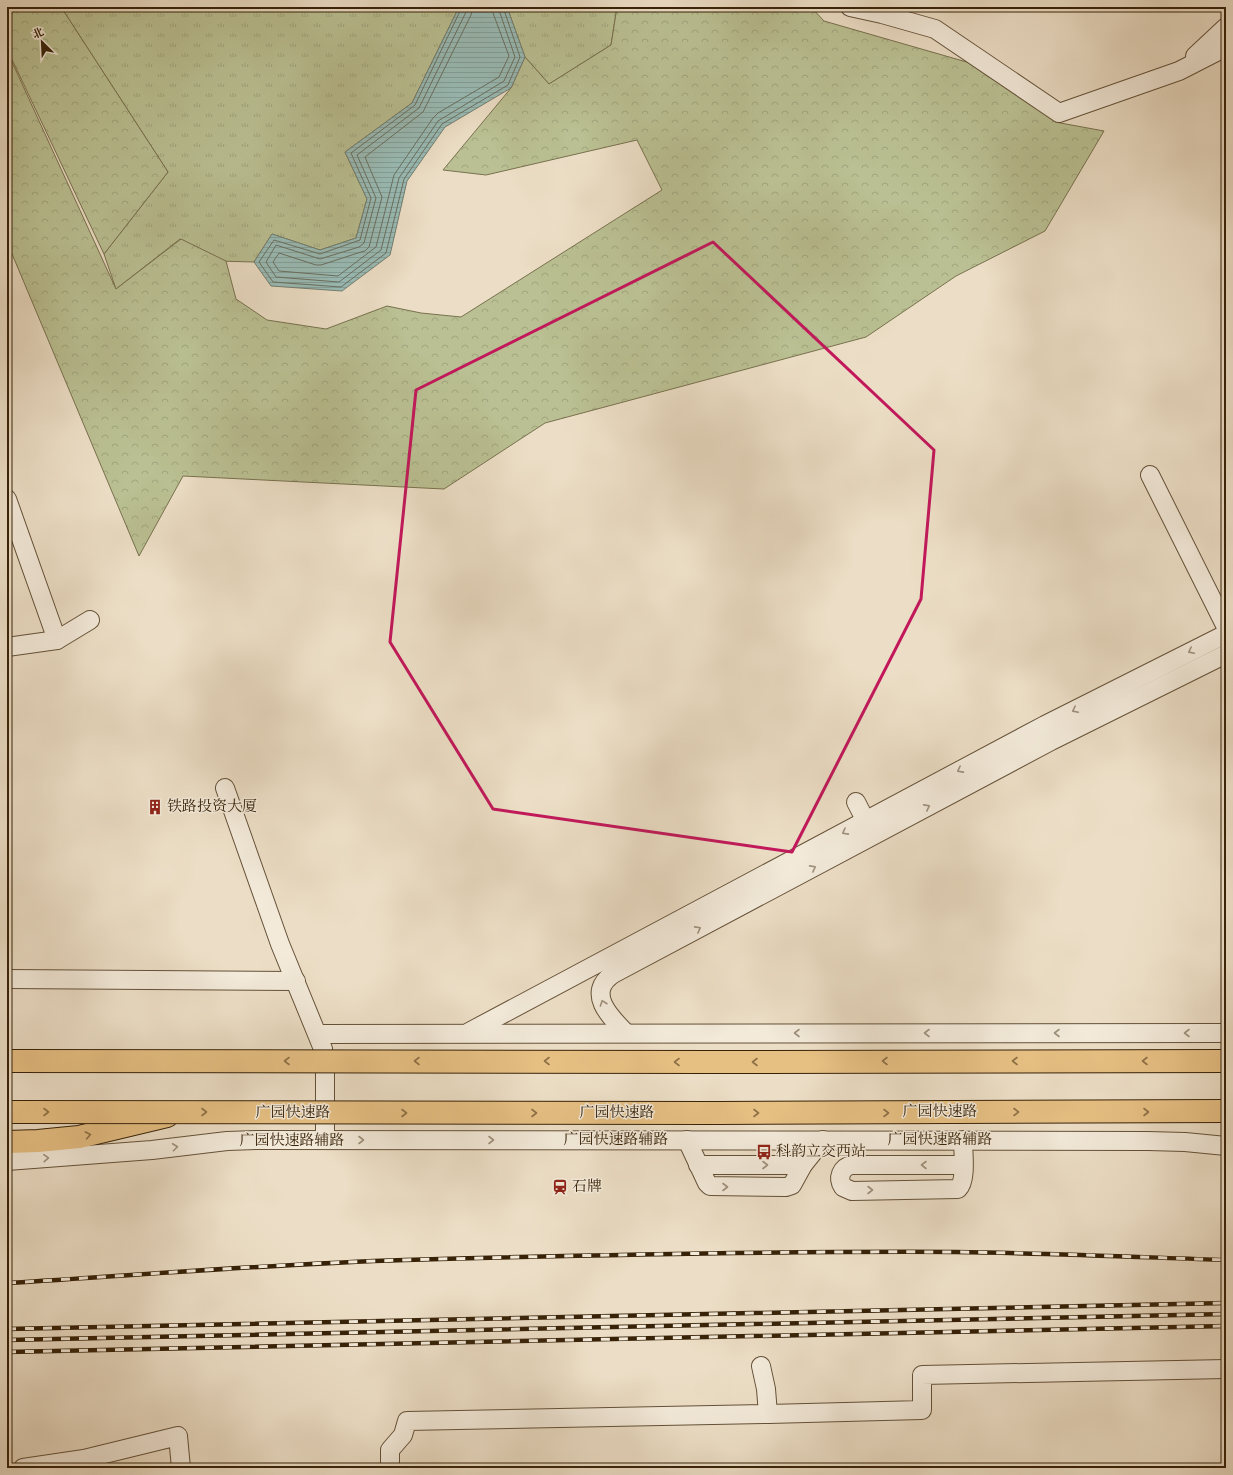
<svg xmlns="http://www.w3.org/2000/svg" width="1233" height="1475" viewBox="0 0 1233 1475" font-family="Vollkorn,'Noto Serif SC',serif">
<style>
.grass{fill:url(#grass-tufts);stroke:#78714e}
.forest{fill:url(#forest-crowns);stroke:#78714e}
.water{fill:url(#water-rules);stroke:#727e71}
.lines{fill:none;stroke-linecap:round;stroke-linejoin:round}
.shore{stroke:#686f60;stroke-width:1}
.minor-casing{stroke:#645138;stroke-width:20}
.highway-casing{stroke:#372208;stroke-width:24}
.minor{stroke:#f3eada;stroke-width:18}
.highway{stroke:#e6bf83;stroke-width:22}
.rail-casing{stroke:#372208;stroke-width:4.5}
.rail{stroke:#f3eada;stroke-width:3;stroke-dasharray:9;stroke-linecap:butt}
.highway-bridge-casing{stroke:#372208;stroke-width:24;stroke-linecap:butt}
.highway-bridge{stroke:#e6bf83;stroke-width:22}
.oneway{stroke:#9e907c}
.oneway2{stroke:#8e7046}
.marked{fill:none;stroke:#c2185b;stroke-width:3;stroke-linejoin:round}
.labels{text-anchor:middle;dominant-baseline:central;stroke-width:3;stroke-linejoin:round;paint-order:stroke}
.poi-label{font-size:15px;fill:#372208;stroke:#f3eada;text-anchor:start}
.street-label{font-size:15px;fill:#372208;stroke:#f3eada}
</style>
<defs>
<pattern id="grass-tufts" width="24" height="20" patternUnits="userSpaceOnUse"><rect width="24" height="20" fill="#bac093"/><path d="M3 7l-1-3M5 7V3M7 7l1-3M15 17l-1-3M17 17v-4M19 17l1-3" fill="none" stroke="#a0a57d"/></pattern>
<pattern id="forest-crowns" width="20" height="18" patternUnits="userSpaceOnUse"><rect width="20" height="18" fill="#bac093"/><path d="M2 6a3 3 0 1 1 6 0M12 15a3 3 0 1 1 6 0" fill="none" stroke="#a0a57d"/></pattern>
<pattern id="water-rules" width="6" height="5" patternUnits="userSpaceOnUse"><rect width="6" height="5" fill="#99bcb7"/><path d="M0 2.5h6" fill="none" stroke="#84a19c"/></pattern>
</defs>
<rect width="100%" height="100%" fill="#ecdec6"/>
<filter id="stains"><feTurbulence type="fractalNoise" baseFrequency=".005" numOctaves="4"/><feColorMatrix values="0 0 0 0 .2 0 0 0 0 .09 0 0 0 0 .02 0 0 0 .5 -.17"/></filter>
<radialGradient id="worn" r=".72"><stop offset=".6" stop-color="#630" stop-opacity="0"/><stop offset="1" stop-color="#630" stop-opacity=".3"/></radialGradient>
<g class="grass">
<polygon points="61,7 459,7 412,103 345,152 367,199 356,238 320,250 272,234 254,262 216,261 180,239 116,289 104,254 168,172"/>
<polygon points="507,7 617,7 611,45 549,84 525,57"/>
</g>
<g class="forest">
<polygon points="7,7 61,7 168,172 104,254 7,49"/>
<polygon points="617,7 811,7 824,21 984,67 1055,122 1104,131 1045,231 956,276 866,337 545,423 444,489 183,476 139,556 7,242 7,51 116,289 181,239 226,261 236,299 267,320 326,329 387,306 421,313 461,317 662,190 637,140 486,175 443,170 511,88 525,57 549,84 611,45"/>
</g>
<polygon class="water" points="459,7 507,7 525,57 511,88 445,127 407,181 390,255 342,291 271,286 254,262 272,234 320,250 356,238 367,199 345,152 412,103"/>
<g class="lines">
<g class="shore">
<polyline points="462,7 415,105 351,153 371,198 360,240 320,254 274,240 259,262 273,282 341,287 386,253 404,179 442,124 508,85 520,57 503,7"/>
<polyline points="467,7 466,12 419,108 357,155 376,198 364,243 359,247 320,259 276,245 266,262 276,277 339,282 381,250 399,178 438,121 504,81 515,57 498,7"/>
<polyline points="473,7 471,15 423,112 365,157 382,197 369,247 365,251 361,252 321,265 316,265 279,253 273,262 279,271 338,276 376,247 394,175 433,118 438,113 499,77 509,56 493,13 492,7"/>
</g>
<defs>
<g id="minor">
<polyline points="850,7 882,14 935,29 1059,113 1179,71 1226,47"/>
<polyline points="1195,56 1226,27"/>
<polyline points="1150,475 1226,627"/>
<polyline points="7,499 57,640"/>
<polyline points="7,647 57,640 90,620"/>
<polyline points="225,788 280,944 323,1049 325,1071 325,1140"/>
<polyline points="856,802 871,831"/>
<polyline points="7,979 296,981"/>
<polyline points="469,1032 1045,725 1226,634"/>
<path d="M 626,1033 C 611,1018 585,993 613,974 L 1051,741 L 1226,654"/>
<polyline points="318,1034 1226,1033"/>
<polyline points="687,1140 707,1183 710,1186 786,1187 792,1185 803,1165 823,1140"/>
<path d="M 963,1140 C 963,1153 967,1180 958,1189 L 852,1191 L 843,1187 C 837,1178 841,1167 852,1165 L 963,1165"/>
<polyline points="7,1161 152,1150 227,1141 256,1140 1148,1141 1185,1142 1226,1146"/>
<polyline points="698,1165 803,1165"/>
<polyline points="768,1414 922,1410 922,1375 1226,1369"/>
<polyline points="23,1468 84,1459 178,1436 181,1468"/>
<polyline points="390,1468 390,1450 403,1435 407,1421 768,1414 766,1389 761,1366"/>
</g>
<g id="highway">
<polyline points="716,1062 1226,1061"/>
<polyline points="717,1113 1226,1111"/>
<polyline points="7,1142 38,1141 79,1137 167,1116"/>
</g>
</defs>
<use href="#minor" class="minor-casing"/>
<use href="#highway" class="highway-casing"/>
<use href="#minor" class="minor"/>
<use href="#highway" class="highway"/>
<defs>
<g id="rail">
<path d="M 7,1283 C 140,1275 272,1264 405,1260 C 589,1255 773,1251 956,1252 C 1046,1253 1136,1257 1226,1260"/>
<polyline points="7,1329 1226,1303"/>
<polyline points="7,1340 1226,1314"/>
<polyline points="7,1352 1226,1326"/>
</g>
</defs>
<use href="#rail" class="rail-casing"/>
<use href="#rail" class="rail"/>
<defs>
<g id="highway-bridge">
<polyline points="7,1061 716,1062"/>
<polyline points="7,1112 717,1113"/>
</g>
</defs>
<use href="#highway-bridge" class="highway-bridge-casing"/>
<use href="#highway-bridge" class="highway-bridge"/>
</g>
<defs><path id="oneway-chevron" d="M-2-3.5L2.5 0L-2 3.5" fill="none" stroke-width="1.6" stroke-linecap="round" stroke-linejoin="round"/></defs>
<g class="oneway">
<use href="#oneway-chevron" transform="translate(1191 651) rotate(153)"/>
<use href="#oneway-chevron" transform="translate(1075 710) rotate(153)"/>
<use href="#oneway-chevron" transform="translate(960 770) rotate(152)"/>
<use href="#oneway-chevron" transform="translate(927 807) rotate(-28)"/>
<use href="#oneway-chevron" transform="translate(845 832) rotate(152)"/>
<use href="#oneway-chevron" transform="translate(813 868) rotate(-28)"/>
<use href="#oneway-chevron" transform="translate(698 929) rotate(-28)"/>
<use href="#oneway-chevron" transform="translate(603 1003) rotate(-109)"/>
<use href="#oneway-chevron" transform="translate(797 1033) rotate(180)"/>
<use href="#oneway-chevron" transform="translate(927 1033) rotate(180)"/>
<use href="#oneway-chevron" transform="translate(1057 1033) rotate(180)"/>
<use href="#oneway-chevron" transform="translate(1187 1033) rotate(180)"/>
<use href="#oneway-chevron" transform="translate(361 1140)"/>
<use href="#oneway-chevron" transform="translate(491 1140)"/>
<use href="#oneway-chevron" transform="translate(175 1147) rotate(-7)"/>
<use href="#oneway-chevron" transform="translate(46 1158) rotate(-4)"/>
<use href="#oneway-chevron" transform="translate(765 1165)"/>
<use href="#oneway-chevron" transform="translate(924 1165) rotate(180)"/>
<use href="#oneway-chevron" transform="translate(725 1187)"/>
<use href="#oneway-chevron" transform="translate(870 1190)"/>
</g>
<g class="oneway2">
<use href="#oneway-chevron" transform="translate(287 1061) rotate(-180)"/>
<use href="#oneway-chevron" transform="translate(417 1061) rotate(-180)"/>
<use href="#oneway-chevron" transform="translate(547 1061) rotate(-180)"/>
<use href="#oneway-chevron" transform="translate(885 1061) rotate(180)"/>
<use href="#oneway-chevron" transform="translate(1015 1061) rotate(180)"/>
<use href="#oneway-chevron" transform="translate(1145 1061) rotate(180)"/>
<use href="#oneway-chevron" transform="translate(677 1062) rotate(-180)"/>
<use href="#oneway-chevron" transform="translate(755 1062) rotate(180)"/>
<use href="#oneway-chevron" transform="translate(46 1112)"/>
<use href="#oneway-chevron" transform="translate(204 1112)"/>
<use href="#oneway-chevron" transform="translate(1016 1112)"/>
<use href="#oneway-chevron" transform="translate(1146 1112)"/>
<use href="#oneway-chevron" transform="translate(404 1113)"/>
<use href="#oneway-chevron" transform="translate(534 1113)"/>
<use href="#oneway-chevron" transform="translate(756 1113)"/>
<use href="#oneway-chevron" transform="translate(886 1113)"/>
<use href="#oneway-chevron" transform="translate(88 1135) rotate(-11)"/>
</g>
<path class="marked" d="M 713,242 L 934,450 L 921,599 L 792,852 L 493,809 L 390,642 L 416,390 Z"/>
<defs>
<symbol id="building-bare" viewBox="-9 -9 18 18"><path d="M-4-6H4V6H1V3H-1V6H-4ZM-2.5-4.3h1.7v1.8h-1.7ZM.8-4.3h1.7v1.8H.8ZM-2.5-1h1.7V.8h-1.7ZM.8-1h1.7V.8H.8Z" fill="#8f2418" stroke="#f3eada" stroke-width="2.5" paint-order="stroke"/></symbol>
<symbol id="bus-bare" viewBox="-9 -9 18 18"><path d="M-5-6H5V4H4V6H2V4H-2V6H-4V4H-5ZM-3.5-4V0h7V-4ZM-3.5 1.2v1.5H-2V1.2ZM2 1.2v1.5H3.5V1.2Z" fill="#8f2418" stroke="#f3eada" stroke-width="2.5" paint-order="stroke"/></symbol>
<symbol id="station-bare" viewBox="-9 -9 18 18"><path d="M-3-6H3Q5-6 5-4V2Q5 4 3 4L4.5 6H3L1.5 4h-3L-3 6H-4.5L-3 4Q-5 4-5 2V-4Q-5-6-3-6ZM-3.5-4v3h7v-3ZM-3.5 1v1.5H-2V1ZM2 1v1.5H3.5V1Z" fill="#8f2418" stroke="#f3eada" stroke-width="2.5" paint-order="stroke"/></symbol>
</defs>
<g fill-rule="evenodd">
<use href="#building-bare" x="144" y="796" width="22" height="22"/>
<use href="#bus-bare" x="753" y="1141" width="22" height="22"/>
<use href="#station-bare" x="549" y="1176" width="22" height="22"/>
</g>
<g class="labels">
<g class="poi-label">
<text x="167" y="807">铁路投资大厦</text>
<text x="776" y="1152">科韵立交西站</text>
<text x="572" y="1187">石牌</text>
</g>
<g class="street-label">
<text x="940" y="1112">广园快速路</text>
<text x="293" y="1113">广园快速路</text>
<text x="617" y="1113">广园快速路</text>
<text x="616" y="1140">广园快速路辅路</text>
<text x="940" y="1140">广园快速路辅路</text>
<text x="292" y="1141">广园快速路辅路</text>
</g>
</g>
<rect width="1233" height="1475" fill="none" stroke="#ecdec6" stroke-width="24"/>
<rect x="8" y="8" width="1217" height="1459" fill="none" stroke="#372208" stroke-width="2"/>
<rect x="12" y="12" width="1209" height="1451" fill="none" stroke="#372208"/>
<g transform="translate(42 42) rotate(336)" stroke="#f3eada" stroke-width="3" paint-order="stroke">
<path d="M0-3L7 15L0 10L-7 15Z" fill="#372208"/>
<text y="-6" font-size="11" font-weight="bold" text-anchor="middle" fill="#372208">北</text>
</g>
<rect width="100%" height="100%" filter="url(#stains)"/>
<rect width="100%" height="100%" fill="url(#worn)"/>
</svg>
